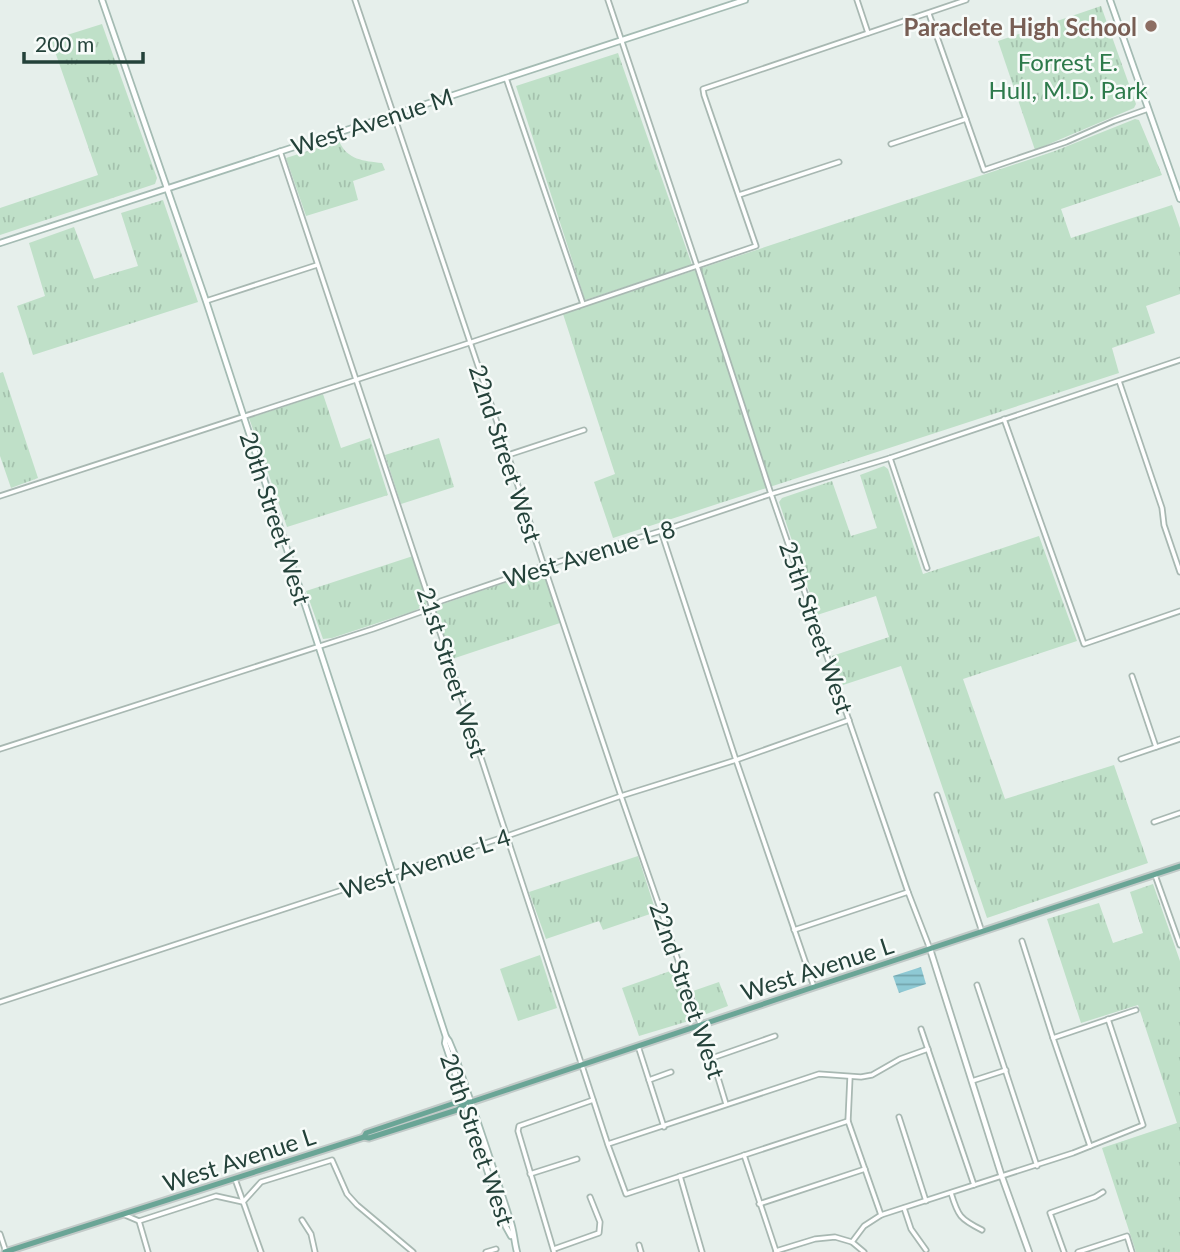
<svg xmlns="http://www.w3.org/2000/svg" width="1180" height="1252" viewBox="0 0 1180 1252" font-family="Lato,sans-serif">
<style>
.grass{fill:url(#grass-tufts)}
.water{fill:url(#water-rules)}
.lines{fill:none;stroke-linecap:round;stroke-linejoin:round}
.minor-casing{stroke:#a8b8b2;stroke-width:7}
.tertiary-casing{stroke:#a8b8b2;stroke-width:8}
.secondary-casing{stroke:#a4bbb3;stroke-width:8}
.primary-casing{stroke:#c2cac8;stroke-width:9}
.minor{stroke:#fff;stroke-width:3.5}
.tertiary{stroke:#fff;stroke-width:4.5}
.secondary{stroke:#fff;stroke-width:4.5}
.primary{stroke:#6aa596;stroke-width:5}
.education-dot{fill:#8d6e63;stroke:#f7fbf9;stroke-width:2.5}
.labels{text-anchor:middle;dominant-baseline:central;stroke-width:5;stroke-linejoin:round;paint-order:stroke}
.education-label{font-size:24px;font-weight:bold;fill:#785e54;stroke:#f7fbf9;text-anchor:end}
.park-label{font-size:24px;fill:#2d7a4b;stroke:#f7fbf9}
.street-label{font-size:24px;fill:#24423a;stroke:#f7fbf9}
</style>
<defs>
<pattern id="grass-tufts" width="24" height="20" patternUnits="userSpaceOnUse" patternTransform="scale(1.75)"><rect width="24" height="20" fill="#bfe0c8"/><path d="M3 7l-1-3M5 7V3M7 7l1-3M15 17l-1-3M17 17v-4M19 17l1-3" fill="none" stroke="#a4c1ad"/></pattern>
<pattern id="water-rules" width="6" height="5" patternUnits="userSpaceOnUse" patternTransform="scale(1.75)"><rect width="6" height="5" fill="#8ec9d4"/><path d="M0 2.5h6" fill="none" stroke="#74a5ad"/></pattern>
</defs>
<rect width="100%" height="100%" fill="#e6efeb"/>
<g class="grass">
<polygon points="1101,6 1136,104 1134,108 1035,150 998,41"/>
<polygon points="102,24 157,178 155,184 0,235 0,208 98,175 51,40"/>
<polygon points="618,53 692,265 585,300 516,86"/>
<polygon points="1135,119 1139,120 1162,175 1061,209 1071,238 1172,205 1180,228 1180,294 1146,306 1155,333 1112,348 1119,373 613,538 594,482 615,474 563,314 1055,151"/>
<path d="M 339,141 C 347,160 364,161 382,163 L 385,170 L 353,181 L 358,200 L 306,216 L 286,158 Z"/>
<polygon points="163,200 198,302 33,355 17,306 45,296 29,243 74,227 94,279 138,266 121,213"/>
<polygon points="3,372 38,478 11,488 0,456 0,373"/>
<polygon points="323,394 341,448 370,438 388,495 287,527 249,418"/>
<polygon points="439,438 454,487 401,504 385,455"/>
<polygon points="884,466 888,469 923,574 1039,536 1077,641 963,679 1005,799 1114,765 1148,863 987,918 901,666 843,685 832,656 889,637 876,596 817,615 779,502 782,498 832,481 851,536 877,528 860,475"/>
<polygon points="413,556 427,599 426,605 414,611 332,638 323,639 306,591"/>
<polygon points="539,571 544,574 560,623 452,659 436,612 437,606"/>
<polygon points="638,856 656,912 603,930 599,921 546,939 529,892"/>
<polygon points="1153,884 1180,961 1180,1252 1136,1252 1102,1148 1177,1123 1138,1005 1081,1023 1047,919 1099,903 1113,943 1143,933 1130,892"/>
<polygon points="540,955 557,1008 518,1021 500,969"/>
<polygon points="676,969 692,1020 639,1036 622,988"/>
<polygon points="719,982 728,1006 701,1016 693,991"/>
</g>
<polygon class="water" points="921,967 926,984 899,993 893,976"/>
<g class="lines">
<defs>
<g id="minor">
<polyline points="355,0 508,455 544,566 621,796 712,1058 726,1104"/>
<polyline points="608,0 697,266 771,494 908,892 930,949"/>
<polyline points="857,0 868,33"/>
<polyline points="929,14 984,170 1066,142 1114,121 1148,109"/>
<polyline points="506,78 583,304"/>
<polyline points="891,144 966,119"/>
<polyline points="280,151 432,608 608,1145 626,1194 848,1121"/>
<polyline points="739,195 839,162"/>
<polyline points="206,301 317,265"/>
<polyline points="1119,381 1162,508 1164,525 1180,572"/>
<polyline points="1004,419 1084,644 1180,611"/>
<polyline points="508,455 584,430"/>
<polyline points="890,458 927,568"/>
<polyline points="0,496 469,343 756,246 704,95 703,89 966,0"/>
<polyline points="661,531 736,760 814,987"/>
<polyline points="1132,676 1156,747"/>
<polyline points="0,749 373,629 432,608 441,601 544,566 661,531 771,494 890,458 1180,360"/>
<polyline points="1121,759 1180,739"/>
<polyline points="937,795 982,932"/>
<polyline points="1154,822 1180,813"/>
<polyline points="1155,875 1180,945"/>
<polyline points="794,930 908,892"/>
<polyline points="1022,941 1053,1038 1090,1146"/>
<polyline points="977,985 1037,1166"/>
<polyline points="0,1002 507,836 621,796 736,760 849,720"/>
<polyline points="921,1029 974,1185"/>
<polyline points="1053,1038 1136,1010"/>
<polyline points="638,1046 664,1127"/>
<polyline points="712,1058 775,1036"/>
<polyline points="850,1077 848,1121 881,1215"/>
<polyline points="649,1080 671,1072"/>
<polyline points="972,1081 1006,1070"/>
<polyline points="899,1117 926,1201"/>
<polyline points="608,1144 819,1074 861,1077 872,1075 900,1059 928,1049"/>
<polyline points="744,1155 776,1251"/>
<polyline points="530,1174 577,1159"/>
<polyline points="680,1176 702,1252"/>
<polyline points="235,1179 261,1252"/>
<path d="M 951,1193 C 958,1216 960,1219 982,1230"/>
<polyline points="759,1204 865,1169"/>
<polyline points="904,1208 911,1229 926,1250"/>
<polyline points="125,1215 139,1221 216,1196 243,1202 261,1182 332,1160 347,1194 357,1205 413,1252"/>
<polyline points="302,1220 311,1234 315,1252"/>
<polyline points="139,1221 148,1252"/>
<polyline points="0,1234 6,1252"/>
<polyline points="852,1242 864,1252"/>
<polyline points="639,1245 641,1252"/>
<polyline points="554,1249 599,1233 600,1222 590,1197"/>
<polyline points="776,1251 815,1239 835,1237 852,1242 864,1226 881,1215 1073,1153 1143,1125 1108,1019"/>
<polyline points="486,1252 496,1249"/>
<polyline points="554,1252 518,1131 519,1126 593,1100"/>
<polyline points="1064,1252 1050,1213 1095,1197 1103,1192"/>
<polyline points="1078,1252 1127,1236 1132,1252"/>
</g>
<polyline id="tertiary" points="930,949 1002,1177 1029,1252"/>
<g id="secondary">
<path d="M 102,0 L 206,301 L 446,1037 L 449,1041 L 454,1053 C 473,1108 492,1164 510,1220 C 514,1230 514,1241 517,1252"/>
<polyline points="1110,0 1180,199"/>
<polyline points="0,243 745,0"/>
<polyline points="446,1037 445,1043 506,1227 511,1236"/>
</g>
<g id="primary">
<polyline points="364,1137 366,1133 455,1103 471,1102 814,987 1180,866"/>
<polyline points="5,1252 364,1137 369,1138 457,1110 464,1105"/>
</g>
</defs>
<use href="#minor" class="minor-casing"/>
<use href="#tertiary" class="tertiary-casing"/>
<use href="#secondary" class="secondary-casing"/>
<use href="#primary" class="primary-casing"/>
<use href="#minor" class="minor"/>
<use href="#tertiary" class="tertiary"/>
<use href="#secondary" class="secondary"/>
<use href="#primary" class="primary"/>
</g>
<circle class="education-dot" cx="1151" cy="26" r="7"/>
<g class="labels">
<g class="education-label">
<text x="1137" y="26">Paraclete High School</text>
</g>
<g class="park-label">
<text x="1068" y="61">Forrest E.<tspan x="1068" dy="28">Hull, M.D. Park</tspan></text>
</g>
<g class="street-label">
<text transform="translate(372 121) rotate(-18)">West Avenue M</text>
<text transform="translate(506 453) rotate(72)">22nd Street West</text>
<text transform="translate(276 518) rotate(72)">20th Street West</text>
<text transform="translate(589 553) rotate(-17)">West Avenue L 8</text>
<text transform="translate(817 627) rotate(71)">25th Street West</text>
<text transform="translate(453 672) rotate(72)">21st Street West</text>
<text transform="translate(425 863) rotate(-18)">West Avenue L 4</text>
<text transform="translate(817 968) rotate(-18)">West Avenue L</text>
<text transform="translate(688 990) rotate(71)">22nd Street West</text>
<text transform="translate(478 1139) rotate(71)">20th Street West</text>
<text transform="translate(239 1159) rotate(-18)">West Avenue L</text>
</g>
</g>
<path d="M24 52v10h119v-10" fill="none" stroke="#24423a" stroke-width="3.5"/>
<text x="35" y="52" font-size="21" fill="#24423a" stroke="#f7fbf9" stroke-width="5" paint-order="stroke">200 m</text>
</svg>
